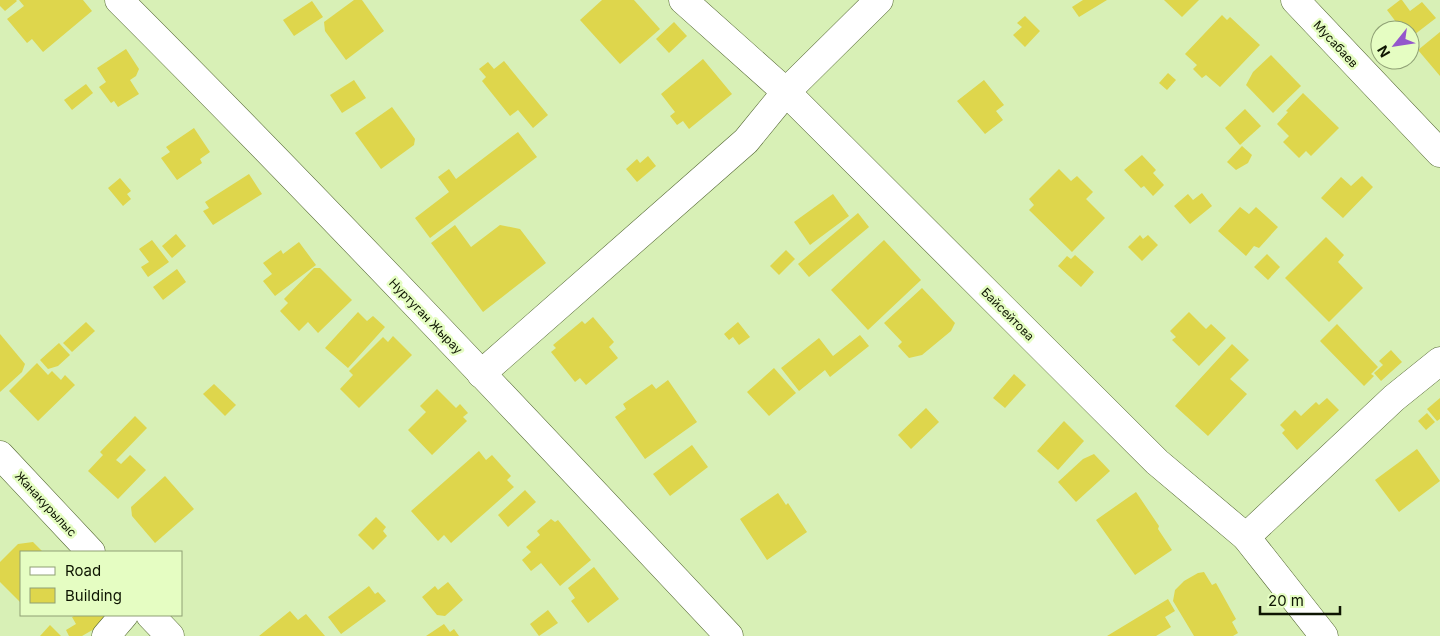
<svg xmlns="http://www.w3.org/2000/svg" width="1440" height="636" viewBox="0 0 1440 636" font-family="Inter,sans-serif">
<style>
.building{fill:#ded64c}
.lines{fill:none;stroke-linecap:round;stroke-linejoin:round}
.minor-casing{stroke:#516430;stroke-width:29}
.minor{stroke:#fff;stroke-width:28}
.labels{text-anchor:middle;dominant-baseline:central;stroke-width:5;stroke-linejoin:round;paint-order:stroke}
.street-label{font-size:12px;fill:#0e1502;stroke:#e5fdc2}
</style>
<rect width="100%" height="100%" fill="#d8f0b6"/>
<g class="building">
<polygon points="0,0 16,0 17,1 5,11 0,6"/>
<polygon points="19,0 83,0 92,11 43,52 32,39 27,43 7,19 24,6"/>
<polygon points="354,0 362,0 384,31 346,60 325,31 324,22"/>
<polygon points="602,0 634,0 660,29 620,64 580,20"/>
<polygon points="1083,0 1107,0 1079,17 1072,7"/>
<polygon points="1164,0 1199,0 1182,17"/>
<polygon points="1400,0 1402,0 1410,11 1422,2 1436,18 1410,38 1410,30 1402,30 1387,10"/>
<polygon points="312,1 323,17 294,36 283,20"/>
<polygon points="1222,15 1227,20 1230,17 1260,45 1220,87 1206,75 1202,78 1193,69 1197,65 1185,54"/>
<polygon points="1025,16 1040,31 1025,47 1013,35 1022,27 1017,23"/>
<polygon points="674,22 687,36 669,53 656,39"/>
<polygon points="1440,32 1440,76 1418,50"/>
<polygon points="126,49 139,69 136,76 130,80 139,94 118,107 114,101 111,103 99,87 106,82 97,68"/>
<polygon points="1271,55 1301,86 1273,113 1246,85 1253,72"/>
<polygon points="703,59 732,94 689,129 683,121 677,125 670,116 675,112 661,94"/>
<polygon points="504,61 548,115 533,128 518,110 510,116 482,81 486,77 479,69 488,62 494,69"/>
<polygon points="1168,73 1176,80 1167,90 1159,83"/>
<polygon points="354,80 366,98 342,113 330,95"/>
<polygon points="984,80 1004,105 996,111 1003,120 985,134 957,101"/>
<polygon points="86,84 93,93 72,110 64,100"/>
<polygon points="1303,93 1339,128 1311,156 1306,151 1299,158 1283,142 1289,136 1277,124 1288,112 1286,111"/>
<polygon points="392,107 415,139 414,145 381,169 355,133"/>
<polygon points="1245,109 1261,126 1240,145 1225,128"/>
<polygon points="194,128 210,152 200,159 202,163 177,180 161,158 170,152 166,147"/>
<polygon points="518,132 537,157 430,238 415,218 449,192 438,177 449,169 456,179"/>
<polygon points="1242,146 1252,155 1248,163 1236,170 1227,162"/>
<polygon points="1142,155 1156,170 1153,173 1164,185 1153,196 1144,186 1141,188 1124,170"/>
<polygon points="648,156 656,166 637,182 626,169 637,159 640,163"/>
<polygon points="1059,169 1071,181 1077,176 1093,192 1086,199 1105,218 1072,252 1029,210 1034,205 1029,199"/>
<polygon points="249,174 262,194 213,225 203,211 209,208 205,202"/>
<polygon points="1362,176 1373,187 1343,218 1321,198 1341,177 1351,186"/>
<polygon points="120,178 131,191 127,194 131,199 123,206 108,188"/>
<polygon points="1202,193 1212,206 1190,224 1174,206 1188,194 1193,200"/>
<polygon points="833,194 849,216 810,245 794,222"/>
<polygon points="1240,207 1249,214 1256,207 1278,227 1259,248 1254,246 1246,256 1218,231"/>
<polygon points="858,213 869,227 809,277 798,264"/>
<polygon points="455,225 471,247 500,225 520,229 546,263 483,312 431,243"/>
<polygon points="176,234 186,246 172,258 162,246"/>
<polygon points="1140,235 1143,239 1148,235 1158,245 1142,261 1128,247"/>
<polygon points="1326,237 1344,255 1338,262 1363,288 1329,322 1285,278"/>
<polygon points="152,240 169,262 148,277 141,267 149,262 139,249"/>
<polygon points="884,240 921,280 868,330 831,290"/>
<polygon points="299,242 316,265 275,296 263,281 272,274 263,263 281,250 283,254"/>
<polygon points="786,250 795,259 779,275 770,266"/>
<polygon points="1267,254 1280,267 1268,280 1254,267"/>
<polygon points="1075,255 1094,272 1081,287 1058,266 1067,256 1071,259"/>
<polygon points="314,268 320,268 352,300 318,333 308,322 299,331 280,311 288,303 284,299"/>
<polygon points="177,269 186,282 163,300 153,287"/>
<polygon points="922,288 955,323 951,331 922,355 909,358 898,346 902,342 884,323"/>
<polygon points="358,312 367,321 373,316 385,327 348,368 325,348"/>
<polygon points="1189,312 1206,329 1211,324 1226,338 1199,366 1172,340 1176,337 1170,331"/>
<polygon points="593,317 614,342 609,347 618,358 586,385 580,378 575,382 551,352 556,348 553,345 582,321 585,324"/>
<polygon points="86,322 95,331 72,352 63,343"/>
<polygon points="738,322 750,337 739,345 733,337 729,340 724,334"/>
<polygon points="1337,324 1378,367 1371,374 1374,376 1364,386 1320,341"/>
<polygon points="0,334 25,364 22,372 0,392"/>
<polygon points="860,335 869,346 830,377 825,370 799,391 781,368 819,338 833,356"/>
<polygon points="393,336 412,355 359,408 340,389 353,375 349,371 383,337 388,342"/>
<polygon points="59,343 70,355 58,366 48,369 40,360"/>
<polygon points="1232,344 1249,360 1230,379 1247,394 1208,436 1175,406"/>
<polygon points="1391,350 1402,362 1381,381 1374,373 1383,365 1379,361"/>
<polygon points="37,363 48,375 52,371 61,380 65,375 75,385 38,421 9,391"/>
<polygon points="774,368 796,393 769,416 747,392"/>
<polygon points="1014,374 1026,385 1005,408 993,398"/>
<polygon points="668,380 697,422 645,459 615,417 626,409 623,404 652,384 656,389"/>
<polygon points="214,384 236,405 225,416 203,394"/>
<polygon points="437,389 456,408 460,404 468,413 463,417 467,421 432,455 408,430 426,412 420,406"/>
<polygon points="1327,398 1339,410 1297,450 1282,433 1285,430 1280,425 1295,410 1301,416 1316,402 1319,405"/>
<polygon points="1440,398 1440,419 1437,421 1427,409"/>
<polygon points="926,408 939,422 911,449 898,435"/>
<polygon points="1427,413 1435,422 1426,430 1418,421"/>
<polygon points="135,416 147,428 116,460 121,464 130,455 146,470 118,499 88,471 103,455 100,452"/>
<polygon points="1064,421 1084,441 1058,470 1037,451"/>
<polygon points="692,445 708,467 670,496 653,474"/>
<polygon points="1417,449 1440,481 1399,512 1375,480"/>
<polygon points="479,451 486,460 492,455 511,476 507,480 514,487 451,543 444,535 438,541 411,511"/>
<polygon points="1094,454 1110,471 1076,502 1058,482 1083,459"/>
<polygon points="165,476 194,509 155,543 132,516 131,507"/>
<polygon points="525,490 536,502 508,527 498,515"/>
<polygon points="1136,492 1159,526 1158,529 1172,550 1135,575 1096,520"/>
<polygon points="778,493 786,505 788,503 807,532 767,560 740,519"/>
<polygon points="376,517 386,527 383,531 387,536 373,550 358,535"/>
<polygon points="551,519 555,522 558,520 591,560 560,586 541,563 531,571 522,560 531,552 526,547 540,535 537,531"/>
<polygon points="33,542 43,552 21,552 21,603 0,582 0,562 18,544"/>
<polygon points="594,567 619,599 588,623 571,601 575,598 568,588"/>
<polygon points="1204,572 1212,585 1216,583 1236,619 1232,622 1238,633 1233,636 1194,636 1173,601 1175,590 1184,581 1198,573"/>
<polygon points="448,582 463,600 445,616 437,615 422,597 435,586 438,590"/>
<polygon points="369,586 375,594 378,592 386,601 341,634 328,617"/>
<polygon points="1168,599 1175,611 1165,617 1171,627 1156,636 1107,636"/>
<polygon points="548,610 558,623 539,636 530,624"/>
<polygon points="290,611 298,620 306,614 325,636 259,636"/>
<polygon points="76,615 105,615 108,621 82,636 69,636 66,630 76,624 72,617"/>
<polygon points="444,624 450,632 454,629 459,636 426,636"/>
<polygon points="50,625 61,636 40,636"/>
</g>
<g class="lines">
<defs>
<g id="minor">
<path d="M 119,0 C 327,208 528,422 729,636"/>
<polyline points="683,0 786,92 1157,462 1246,537 1324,636"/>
<polyline points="1295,0 1440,153"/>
<polyline points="481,374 746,141 786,92 879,0"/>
<polyline points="0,455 91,552"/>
<polyline points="1246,537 1394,398 1440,361"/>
<polyline points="150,615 170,636"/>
<polyline points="106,636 124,615"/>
</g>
</defs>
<use href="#minor" class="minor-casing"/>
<use href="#minor" class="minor"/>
</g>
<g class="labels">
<g class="street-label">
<text transform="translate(1336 44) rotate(47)">Мусабаев</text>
<text transform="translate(1008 314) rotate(45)">Байсейтова</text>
<text transform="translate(426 316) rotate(46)">Нуртуган Жырау</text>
<text transform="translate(46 504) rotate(47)">Жанакурылыс</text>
</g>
</g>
<rect x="20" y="551" width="162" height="65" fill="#e5fdc2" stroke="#8fa075"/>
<rect x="30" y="567" width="25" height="8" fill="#ffffff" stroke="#8fa075"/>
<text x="65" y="576" font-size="15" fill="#0e1502">Road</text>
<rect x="30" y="588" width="25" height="15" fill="#ded64c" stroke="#8fa075"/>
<text x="65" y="601" font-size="15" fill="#0e1502">Building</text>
<g transform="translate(1395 45) rotate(240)"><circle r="24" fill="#e5fdc2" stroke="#8fa075"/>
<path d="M0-4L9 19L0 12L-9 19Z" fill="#9456cc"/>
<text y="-8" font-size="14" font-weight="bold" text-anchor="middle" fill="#0e1502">N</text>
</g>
<path d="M1260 606v8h80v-8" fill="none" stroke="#0e1502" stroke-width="2.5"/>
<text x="1268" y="606" font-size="15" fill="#0e1502" stroke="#e5fdc2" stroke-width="4" paint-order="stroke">20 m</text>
</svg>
